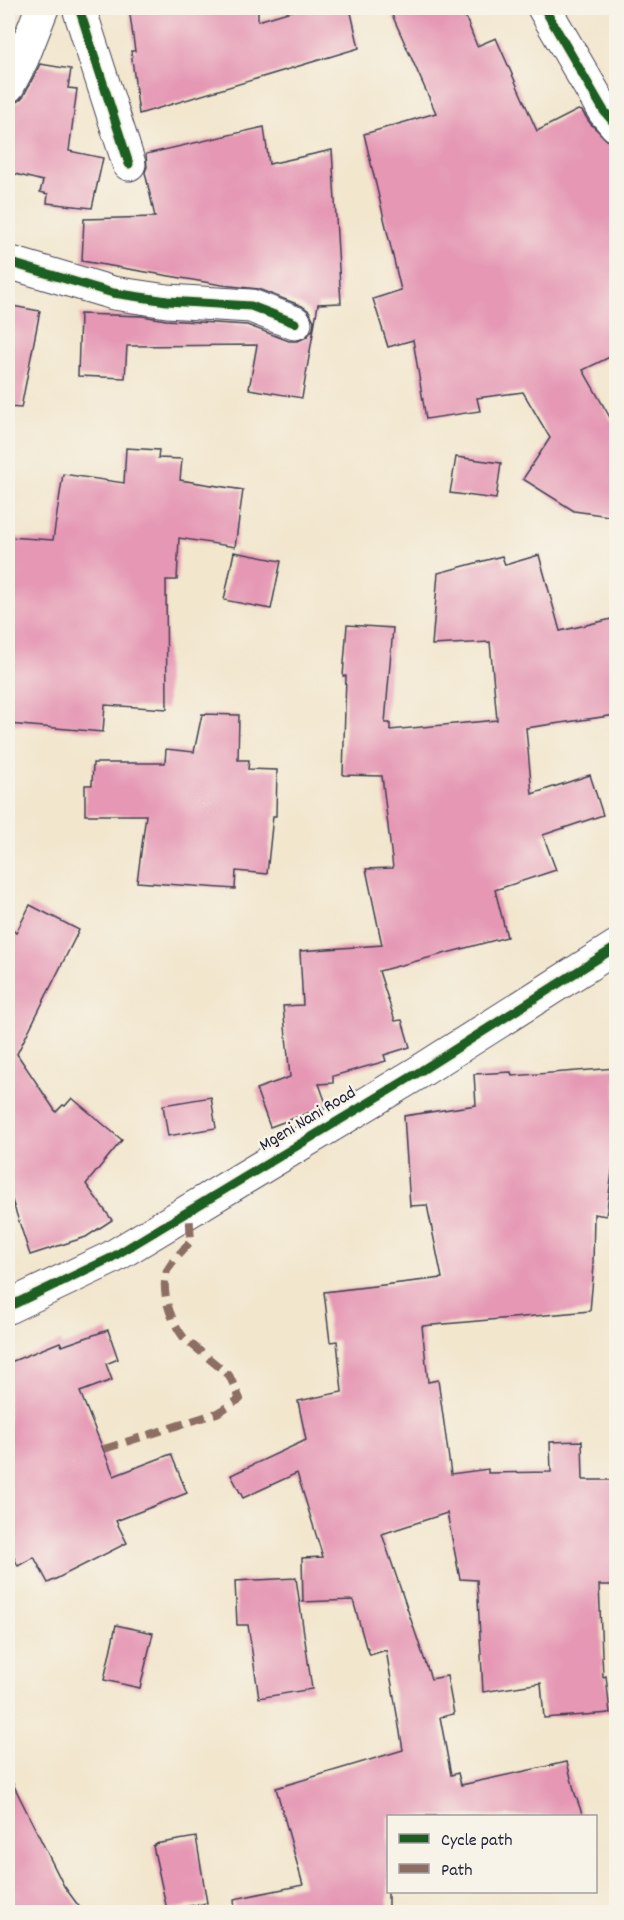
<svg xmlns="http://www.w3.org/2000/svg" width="624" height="1920" viewBox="0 0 624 1920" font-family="Dekko,sans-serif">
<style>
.building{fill:#e597b4}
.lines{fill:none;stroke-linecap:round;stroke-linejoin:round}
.minor-casing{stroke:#413f51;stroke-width:35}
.tertiary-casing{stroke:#413f51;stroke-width:35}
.minor{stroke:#fff;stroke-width:33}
.tertiary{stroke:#fff;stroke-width:33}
.quiet{stroke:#8d6e63;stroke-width:8;stroke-dasharray:15 8;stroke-linecap:butt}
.cycleway-casing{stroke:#f7f3e8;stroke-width:13}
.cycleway{stroke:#1b5e20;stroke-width:9}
.labels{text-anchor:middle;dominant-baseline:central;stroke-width:5;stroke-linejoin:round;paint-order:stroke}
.street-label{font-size:18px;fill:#22223b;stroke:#f7f3e8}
</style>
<rect width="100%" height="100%" fill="#f7f3e8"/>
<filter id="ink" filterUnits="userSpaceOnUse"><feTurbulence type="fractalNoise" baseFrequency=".0167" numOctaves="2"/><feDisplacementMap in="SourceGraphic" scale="12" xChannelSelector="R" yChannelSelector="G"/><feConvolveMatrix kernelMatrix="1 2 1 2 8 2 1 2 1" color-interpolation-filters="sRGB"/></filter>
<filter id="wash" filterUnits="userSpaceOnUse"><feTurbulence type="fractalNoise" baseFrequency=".008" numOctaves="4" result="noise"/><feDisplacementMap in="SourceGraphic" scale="24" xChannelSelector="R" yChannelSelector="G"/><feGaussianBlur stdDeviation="1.35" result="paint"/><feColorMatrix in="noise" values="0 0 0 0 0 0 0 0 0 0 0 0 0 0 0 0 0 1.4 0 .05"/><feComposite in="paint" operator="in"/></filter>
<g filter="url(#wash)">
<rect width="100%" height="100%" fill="#f2e6cd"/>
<g id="blocks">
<g class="building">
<polygon points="129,8 258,8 258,21 301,8 350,8 359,48 139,114 131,51 135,51"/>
<polygon points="389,8 462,8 477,46 496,38 537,131 578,110 582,111 590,123 608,141 616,166 616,354 583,370 616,428 616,517 574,511 523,479 550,438 523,392 477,398 480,411 426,419 413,340 388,347 373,299 401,290 364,134 436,113"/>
<polygon points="40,64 71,69 68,88 77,89 69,151 103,158 92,208 47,203 48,194 40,192 43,181 11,173 12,169 8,168 8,126 11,104 19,101 24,95"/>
<polygon points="264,127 269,164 332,150 341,303 318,304 302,398 249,389 257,345 127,346 125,378 78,376 80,314 142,316 166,320 247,325 289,341 298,341 307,337 313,329 314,321 309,311 302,306 258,289 222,285 82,261 84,219 155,217 145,172 147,167 146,154"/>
<polygon points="12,306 40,311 21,408 8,407 8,329"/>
<polygon points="126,448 159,450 158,458 182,459 180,480 243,490 235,547 179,538 177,580 166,580 167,709 105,705 103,732 8,724 8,537 53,540 63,474 124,483"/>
<polygon points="456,457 501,463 496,499 450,493"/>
<polygon points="234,552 281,561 271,609 224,600"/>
<polygon points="539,555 560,631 616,618 616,715 526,728 532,794 590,775 603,815 543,835 556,870 495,890 507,937 379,971 395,1021 402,1020 410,1047 384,1055 386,1061 333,1076 333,1083 319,1084 327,1106 270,1127 256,1089 290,1077 283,1006 303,1005 300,951 382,945 366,869 393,868 382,776 343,775 346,676 343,676 347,625 393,628 385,723 390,723 390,730 497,720 490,642 432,645 438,573 502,556 505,565"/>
<polygon points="202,714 239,715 238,760 249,760 248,769 277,770 276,816 273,816 267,874 236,871 235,889 137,882 146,815 85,815 85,785 92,785 93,763 165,763 166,749 194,752"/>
<polygon points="30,905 79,930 17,1054 56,1112 63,1105 65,1106 72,1098 122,1140 86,1184 112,1220 86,1237 30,1255 8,1188 8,926 16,933"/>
<polygon points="616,1068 616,1143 606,1216 594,1214 593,1265 594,1266 590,1311 422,1326 428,1382 438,1380 451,1474 488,1469 488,1473 551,1472 550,1442 582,1441 583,1480 616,1480 616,1585 599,1585 603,1677 606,1676 610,1713 544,1718 541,1683 483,1692 477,1580 460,1579 447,1513 382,1534 431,1679 447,1676 454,1714 440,1717 451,1775 458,1773 461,1785 567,1762 575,1794 583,1816 388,1816 388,1912 235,1912 234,1899 303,1885 276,1788 403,1750 386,1650 370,1655 367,1647 366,1647 353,1600 303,1602 302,1558 323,1557 297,1473 243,1498 231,1475 306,1440 298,1401 342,1392 337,1341 330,1342 324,1292 442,1278 427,1205 410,1206 404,1116 476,1105 474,1074 511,1072 512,1076"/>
<polygon points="211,1097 216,1128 168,1136 163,1105"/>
<polygon points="108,1330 118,1359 106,1364 112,1380 80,1392 114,1476 171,1454 187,1493 116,1521 127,1543 48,1583 34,1557 18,1566 8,1545 8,1363 60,1342 62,1346"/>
<polygon points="296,1578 312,1689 259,1698 248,1625 237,1625 235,1581"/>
<polygon points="116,1625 153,1633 140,1688 104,1680"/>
<polygon points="8,1774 64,1886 83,1912 8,1912"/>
<polygon points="196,1837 207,1903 167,1910 153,1846 155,1845 155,1844"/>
</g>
</g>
</g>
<g filter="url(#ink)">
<use href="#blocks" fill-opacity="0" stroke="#413f51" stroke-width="1.5"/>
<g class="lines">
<defs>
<g id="minor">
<polyline points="79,8 129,164"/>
<polyline points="544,8 604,111 616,125"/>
<polyline points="8,86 22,59 42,8"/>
<polyline points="8,262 113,293 167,301 251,306 295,323"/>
</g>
<polyline id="tertiary" points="8,1307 111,1258 416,1074 616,947"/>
</defs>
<use href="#minor" class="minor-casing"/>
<use href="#tertiary" class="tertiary-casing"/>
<use href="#minor" class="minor"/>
<use href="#tertiary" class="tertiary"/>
<path class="quiet" d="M 104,1449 L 217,1413 L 240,1399 L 229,1375 L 184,1338 C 171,1321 160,1292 167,1271 C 171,1262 184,1249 191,1241 L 189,1211"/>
<defs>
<g id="cycleway">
<polyline points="79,8 129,164"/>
<polyline points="544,8 604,111 616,125"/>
<polyline points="8,262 113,293 167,301 251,306 295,323"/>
<polyline points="8,1307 111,1258 416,1074 616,947"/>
</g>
</defs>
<use href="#cycleway" class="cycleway-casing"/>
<use href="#cycleway" class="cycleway"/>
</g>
</g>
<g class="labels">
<g class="street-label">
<text transform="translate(308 1120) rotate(-31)">Mgeni Nani Road</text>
</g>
</g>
<rect width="624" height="1920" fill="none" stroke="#f7f3e8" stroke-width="30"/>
<rect x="387" y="1815" width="210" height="78" fill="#f7f3e8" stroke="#a29fa3" stroke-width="1.5"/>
<rect x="399" y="1834" width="30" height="9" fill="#1b5e20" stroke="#a29fa3" stroke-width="1.5"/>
<text x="441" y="1845" font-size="18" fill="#22223b">Cycle path</text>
<rect x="399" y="1864" width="30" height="9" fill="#8d6e63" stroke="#a29fa3" stroke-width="1.5"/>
<text x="441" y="1875" font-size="18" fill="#22223b">Path</text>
</svg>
